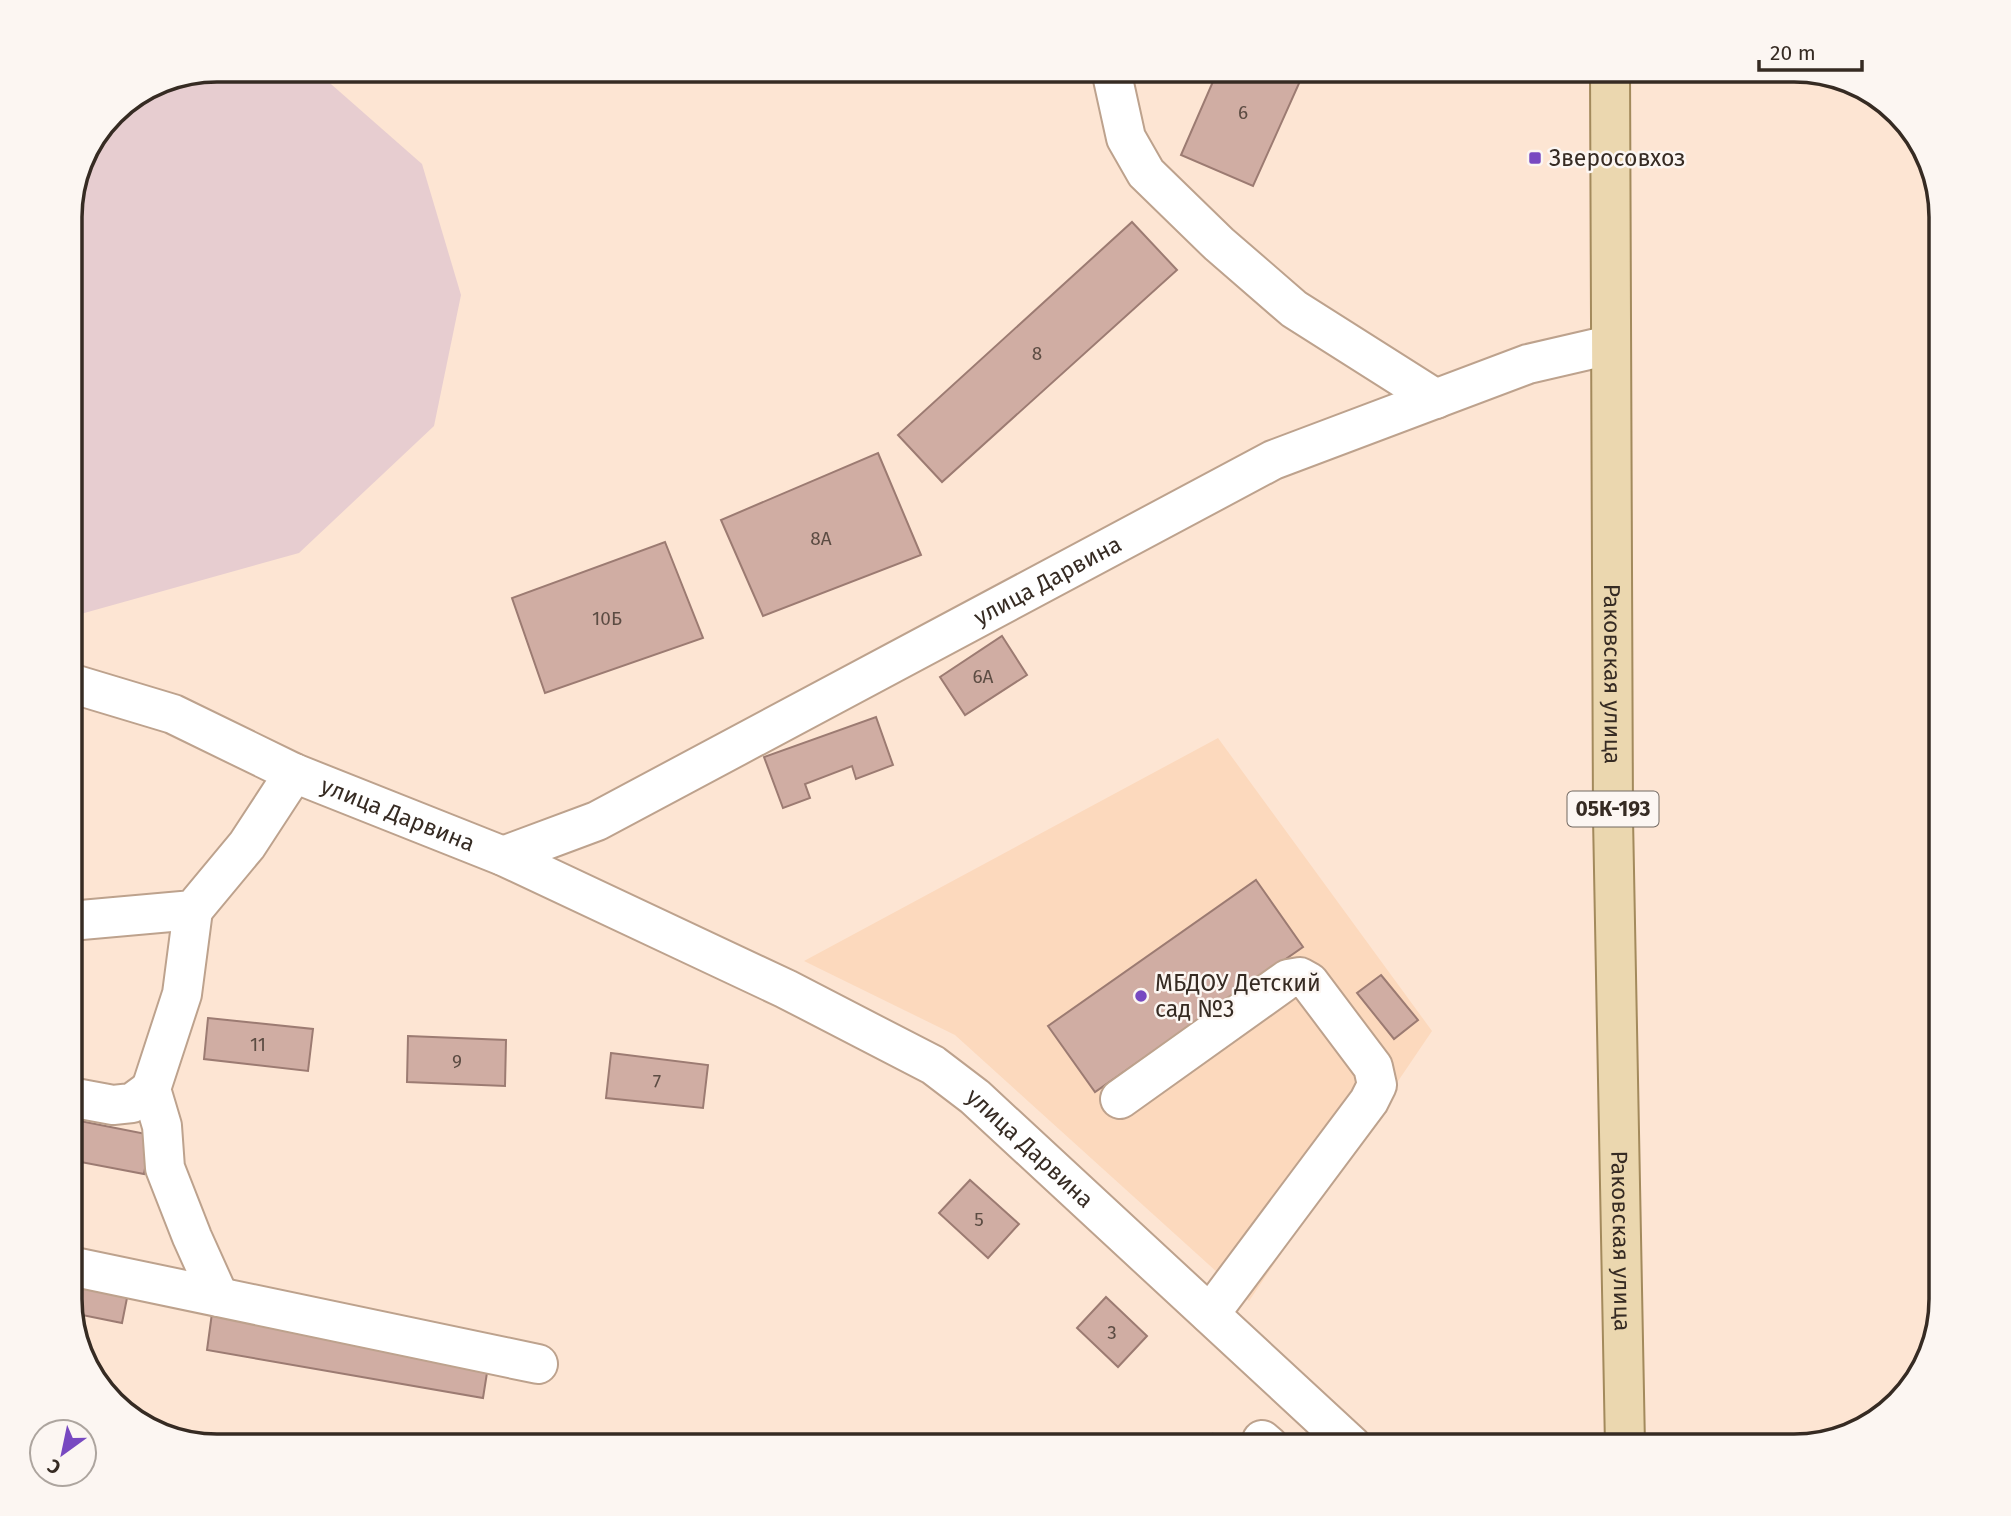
<svg xmlns="http://www.w3.org/2000/svg" width="2011" height="1516" viewBox="0 0 2011 1516" font-family="'Fira Sans',sans-serif">
<style>
.built{fill:#fcd9bd}
.green{fill:#e7cdd0}
.building{fill:#d0ada3;stroke:#9c7b72;stroke-width:2}
.lines{fill:none;stroke-linecap:round;stroke-linejoin:round}
.minor-casing{stroke:#bda28d;stroke-width:42}
.major-casing{stroke:#a38a5c;stroke-width:42}
.minor{stroke:#fff;stroke-width:38}
.major{stroke:#ebd7af;stroke-width:38}
.poi-dot{fill:#7849c1;stroke:#fcf6f2;stroke-width:2.5}
.labels{text-anchor:middle;dominant-baseline:central;stroke-width:5;stroke-linejoin:round;paint-order:stroke}
.number-label{font-size:19px;fill:#5c4c43}
.shield{fill:#fcf6f2;stroke:#716861;stroke-width:2}
.shield-label{font-size:21px;font-weight:bold;fill:#362b23}
.poi-label{font-size:23px;fill:#362b23;stroke:#fcf6f2;text-anchor:start}
.street-label{font-size:23px;fill:#362b23;stroke:#fcf6f2}
.rim{fill:none;stroke:#362b23;stroke-width:3.5}
</style>
<rect width="100%" height="100%" fill="#fde5d3"/>
<polygon class="built" points="1218,738 1432,1031 1249,1301 955,1035 804,961"/>
<polygon class="green" points="217,70 315,70 422,164 461,295 434,426 299,553 70,617 70,207 85,152 120,107 161,81"/>
<g class="building">
<polygon points="1218,70 1305,70 1253,186 1181,155"/>
<polygon points="1132,222 1177,270 942,482 898,435"/>
<polygon points="878,453 921,555 763,616 721,520"/>
<polygon points="665,542 703,638 545,693 512,598"/>
<polygon points="1002,636 1027,675 965,715 940,677"/>
<polygon points="876,717 893,765 856,779 852,766 805,784 810,798 783,808 764,757"/>
<polygon points="1256,880 1303,947 1095,1092 1048,1026"/>
<polygon points="1381,975 1418,1020 1394,1039 1357,993"/>
<polygon points="208,1018 313,1029 308,1071 204,1059"/>
<polygon points="408,1036 506,1040 505,1086 407,1082"/>
<polygon points="611,1053 708,1065 703,1108 606,1098"/>
<polygon points="70,1119 151,1135 144,1174 70,1160"/>
<polygon points="970,1180 1019,1224 988,1258 939,1213"/>
<polygon points="70,1281 128,1293 122,1323 72,1313"/>
<polygon points="1106,1297 1147,1336 1118,1367 1077,1328"/>
<polygon points="212,1313 489,1360 483,1398 207,1350"/>
<polygon points="1213,1434 1228,1446 1204,1446"/>
</g>
<g class="lines">
<defs>
<g id="minor">
<polyline points="1111,70 1126,138 1146,173 1219,244 1294,309 1436,399"/>
<path id="s1" d="M 70,683 L 173,714 L 294,773 L 503,856 L 786,989 L 933,1065 L 975,1097 L 1352,1446"/>
<path id="s2" d="M 503,856 L 597,821 L 1273,460 L 1528,364 L 1610,345"/>
<polyline points="193,910 182,994 151,1089 162,1126 165,1168 192,1237 219,1297"/>
<polyline points="70,921 193,910 247,845 294,773"/>
<polyline points="70,1097 113,1105 132,1103 151,1089"/>
<polyline points="1120,1099 1288,979 1300,977 1309,982 1373,1067 1377,1085 1369,1101 1210,1314"/>
<polyline points="70,1266 538,1364"/>
<polyline points="1262,1440 1269,1446"/>
</g>
<g id="major">
<path id="s3" d="M 1610,70 L 1613,818 L 1625,1446"/>
</g>
</defs>
<use href="#minor" class="minor-casing"/>
<use href="#major" class="major-casing"/>
<use href="#minor" class="minor"/>
<use href="#major" class="major"/>
</g>
<g class="poi-dot">
<rect x="1528" y="151" width="14" height="14" rx="3.5"/>
<circle cx="1141" cy="996" r="7"/>
</g>
<g class="labels">
<g class="number-label">
<text x="1243" y="112">6</text>
<text x="1037" y="353">8</text>
<text x="821" y="538">8А</text>
<text x="607" y="618">10Б</text>
<text x="983" y="676">6А</text>
<text x="258" y="1044">11</text>
<text x="457" y="1061">9</text>
<text x="657" y="1081">7</text>
<text x="979" y="1219">5</text>
<text x="1112" y="1332">3</text>
</g>
<rect class="shield" x="1567.5" y="791.5" width="91" height="35" rx="5"/>
<g class="shield-label">
<text x="1613" y="809">05К-193</text>
</g>
<g class="poi-label">
<text x="1549" y="158">Зверосовхоз</text>
<text x="1155" y="983">МБДОУ Детский<tspan x="1155" dy="26">сад №3</tspan></text>
</g>
<g class="street-label">
<text stroke="none"><textPath href="#s2" startOffset="611">улица Дарвина</textPath></text>
<text stroke="none"><textPath href="#s3" startOffset="604">Раковская улица</textPath></text>
<text stroke="none"><textPath href="#s1" startOffset="354">улица Дарвина</textPath></text>
<text stroke="none"><textPath href="#s1" startOffset="1073">улица Дарвина</textPath></text>
<text stroke="none"><textPath href="#s3" startOffset="1171">Раковская улица</textPath></text>
</g>
</g>
<path d="M0 0H2011V1516H0ZM217 82H1794A135 135 0 0 1 1929 217V1299A135 135 0 0 1 1794 1434H217A135 135 0 0 1 82 1299V217A135 135 0 0 1 217 82Z" fill="#fcf6f2" fill-rule="evenodd"/>
<path class="rim" d="M217 82H1794A135 135 0 0 1 1929 217V1299A135 135 0 0 1 1794 1434H217A135 135 0 0 1 82 1299V217A135 135 0 0 1 217 82Z"/>
<g transform="translate(63 1453) rotate(213)"><circle r="33" fill="#fcf6f2" stroke="#ada59f" stroke-width="2"/>
<path d="M0-5L12 26L0 18L-12 26Z" fill="#7849c1"/>
<text y="-10" font-size="19" font-weight="bold" text-anchor="middle" fill="#362b23">С</text>
</g>
<path d="M1759 60v10h103v-10" fill="none" stroke="#362b23" stroke-width="3.5"/>
<text x="1770" y="60" font-size="21" fill="#362b23" stroke="#fcf6f2" stroke-width="5" paint-order="stroke">20 m</text>
</svg>
